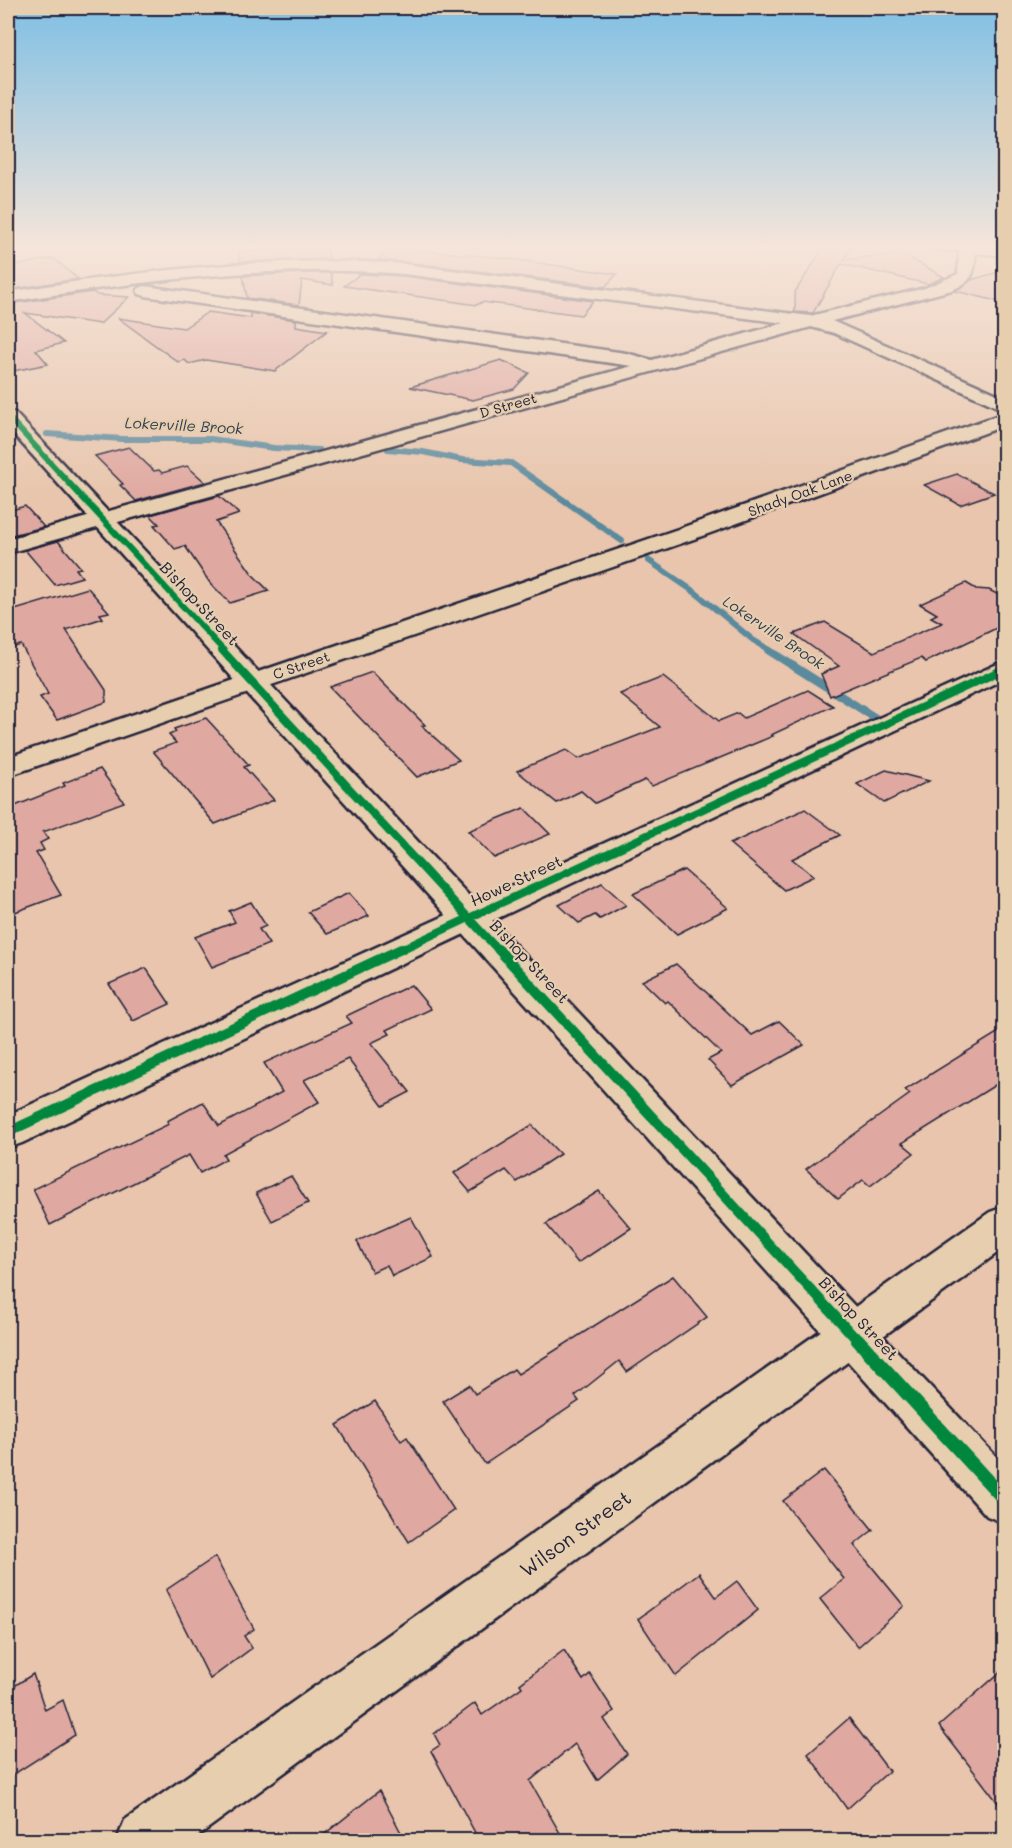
<svg xmlns="http://www.w3.org/2000/svg" width="1012" height="1848" viewBox="0 0 1012 1848" font-family="Mali,sans-serif">
<style>
.lines{fill:none;stroke-linecap:round;stroke-linejoin:round}
.stream-far1{stroke:#5b8a9d;stroke-width:6}
.stream{stroke:#5b8a9d;stroke-width:8}
.building{fill:#dfa8a0;stroke:#22223b;stroke-width:1.5}
.street-casing{stroke:#22223b;stroke-width:5}
.secondary-casing{stroke:#22223b;stroke-width:5}
.street{fill:#e7ceaf;fill-rule:evenodd}
.secondary{fill:#e7ceaf;fill-rule:evenodd}
.cycleway-far4-casing{stroke:#e7ceaf;stroke-width:7}
.cycleway-far3-casing{stroke:#e7ceaf;stroke-width:8}
.cycleway-far2-casing{stroke:#e7ceaf;stroke-width:11}
.cycleway-far1-casing{stroke:#e7ceaf;stroke-width:14}
.cycleway-casing{stroke:#e7ceaf;stroke-width:17}
.cycleway-far4{stroke:#00873e;stroke-width:4.5}
.cycleway-far3{stroke:#00873e;stroke-width:6}
.cycleway-far2{stroke:#00873e;stroke-width:8}
.cycleway-far1{stroke:#00873e;stroke-width:10}
.cycleway{stroke:#00873e;stroke-width:14}
.labels{text-anchor:middle;dominant-baseline:central;stroke-width:4.5;stroke-linejoin:round;paint-order:stroke}
.far-street-label{font-size:14px;fill:#22223b;stroke:#e7ceaf}
.far-water-label{font-size:15px;font-style:italic;fill:#303c53;stroke:#e7ceaf}
.street-label{font-size:16px;fill:#22223b;stroke:#e7ceaf}
.near-street-label{font-size:20px;fill:#22223b;stroke:#e7ceaf}
</style>
<rect width="100%" height="100%" fill="#e8c5ac"/>
<filter id="ink" filterUnits="userSpaceOnUse"><feTurbulence type="fractalNoise" baseFrequency=".0167" numOctaves="2"/><feDisplacementMap in="SourceGraphic" scale="12" xChannelSelector="R" yChannelSelector="G"/><feConvolveMatrix kernelMatrix="1 2 1 2 8 2 1 2 1" color-interpolation-filters="sRGB"/></filter>
<g filter="url(#ink)">
<g class="lines">
<g class="stream-far1">
<polyline points="47,434 122,439 211,439 274,448 319,450"/>
<polyline points="388,449 423,452 462,460 511,463 622,541"/>
<polyline points="648,560 696,593 753,640 771,651"/>
</g>
<polyline class="stream" points="768,650 885,724"/>
</g>
<g class="building">
<polygon points="826,244 853,244 844,260 901,253 944,277 928,284 841,264 813,313 795,312 795,292"/>
<polygon points="327,247 329,259 240,262 238,252"/>
<polygon points="393,248 495,257 617,274 605,287 404,262 377,260"/>
<polygon points="53,258 78,279 8,290 8,267"/>
<polygon points="1005,270 1005,303 955,291 971,280"/>
<polygon points="305,273 331,273 333,285 302,280 299,305 247,298 243,276"/>
<polygon points="360,274 404,276 593,301 581,315 482,302 477,305 344,286"/>
<polygon points="93,292 97,295 129,297 100,324 25,313 64,343 36,350 48,364 8,372 8,304"/>
<polygon points="208,312 251,318 250,313 296,320 296,326 327,331 275,371 206,360 189,364 185,360 178,362 118,318 184,328"/>
<polygon points="501,360 529,373 514,389 473,400 410,387"/>
<polygon points="129,447 154,471 159,470 162,473 187,466 205,482 136,501 120,485 123,484 95,456"/>
<polygon points="957,474 994,493 960,505 924,485"/>
<polygon points="219,496 239,514 216,522 253,575 269,591 230,603 210,583 185,546 175,549 154,525 159,524 150,515"/>
<polygon points="25,506 44,527 12,535 8,530 8,511"/>
<polygon points="58,541 81,568 76,569 82,577 55,585 25,550"/>
<polygon points="966,583 976,589 989,590 1005,598 1005,624 926,662 921,658 830,696 821,674 839,666 794,634 825,622 874,652 942,623 931,617 937,614 920,604"/>
<polygon points="88,588 109,612 100,614 103,618 66,630 106,690 106,702 57,720 40,697 48,694 21,645 8,649 8,612"/>
<polygon points="372,672 425,725 422,726 459,760 417,777 330,687"/>
<polygon points="663,677 719,721 738,713 744,718 808,690 833,706 771,735 773,736 652,786 645,780 595,803 581,791 557,803 517,771 566,750 578,759 660,727 620,694"/>
<polygon points="206,718 249,765 244,767 274,800 215,824 153,751 176,743 169,735 176,732 174,729"/>
<polygon points="100,769 124,802 43,832 48,839 40,843 44,850 36,853 61,895 15,912 8,899 8,804 10,808 65,786 63,783"/>
<polygon points="886,770 929,781 884,803 857,784"/>
<polygon points="524,808 550,834 494,858 468,831"/>
<polygon points="805,809 840,835 792,859 814,876 784,890 730,844"/>
<polygon points="684,870 728,908 677,934 633,894"/>
<polygon points="602,883 626,905 600,919 595,915 579,923 559,905"/>
<polygon points="349,893 369,916 327,934 308,912"/>
<polygon points="251,902 266,926 259,929 269,944 212,967 195,937 235,922 229,911"/>
<polygon points="676,964 752,1035 779,1021 804,1045 732,1085 708,1060 721,1053 668,1001 665,1003 642,981"/>
<polygon points="146,968 170,1004 133,1021 109,984"/>
<polygon points="411,985 431,1009 387,1030 390,1034 371,1043 410,1092 383,1106 348,1059 304,1080 319,1102 223,1154 226,1159 200,1173 189,1155 50,1225 33,1189 169,1124 167,1121 203,1102 219,1126 282,1092 264,1063 352,1023 346,1016"/>
<polygon points="1005,1028 1005,1079 902,1143 914,1153 870,1186 863,1180 838,1199 806,1169 910,1094 905,1090"/>
<polygon points="532,1125 560,1154 517,1182 506,1170 470,1192 454,1173"/>
<polygon points="291,1176 308,1203 272,1221 256,1193"/>
<polygon points="599,1191 631,1228 578,1263 546,1224"/>
<polygon points="411,1217 433,1257 392,1276 387,1265 372,1272 357,1241"/>
<polygon points="673,1276 707,1317 627,1372 619,1361 575,1396 579,1401 485,1464 443,1401 469,1385 475,1394 514,1369 518,1374"/>
<polygon points="375,1401 401,1441 407,1437 454,1510 409,1542 337,1425"/>
<polygon points="824,1470 873,1530 854,1545 904,1606 858,1647 820,1599 844,1579 783,1501"/>
<polygon points="215,1557 254,1629 244,1636 252,1648 210,1679 166,1590"/>
<polygon points="699,1573 716,1597 737,1581 758,1610 676,1676 638,1619"/>
<polygon points="564,1650 583,1680 590,1674 614,1711 604,1719 627,1754 597,1780 575,1744 530,1781 564,1840 479,1840 431,1751 440,1745 434,1734 475,1703 482,1715 522,1687 520,1684"/>
<polygon points="1005,1668 1005,1812 939,1726"/>
<polygon points="33,1674 45,1710 63,1700 75,1735 8,1778 8,1690"/>
<polygon points="849,1718 889,1771 847,1809 808,1754"/>
<polygon points="379,1791 405,1840 317,1840"/>
</g>
<g class="lines">
<defs>
<g id="street">
<path d="M 921,244 L 1004,246 L 1004,256 L 975,253 C 976,274 971,282 952,290 L 832,321 L 1004,397 L 1004,410 L 834,333 L 811,327 L 8,553 L 8,539 L 632,366 L 145,296 L 139,294 L 137,291 L 139,288 L 145,286 L 626,353 L 652,360 L 784,323 L 404,274 C 273,263 137,282 8,302 L 8,292 C 132,272 278,254 404,264 L 810,316 L 925,288 L 958,274 L 959,251 L 929,249 Z"/>
<polygon points="1004,413 1004,426 694,539 8,776 8,757 678,529"/>
<polygon points="1004,661 1004,679 22,1143 8,1148 8,1115"/>
<polygon points="1004,1207 1004,1248 192,1840 117,1840 125,1820 990,1212"/>
</g>
<polygon id="secondary" points="8,411 15,413 1004,1465 1004,1523 987,1516 8,428"/>
</defs>
<use href="#street" class="street-casing"/>
<use href="#secondary" class="secondary-casing"/>
<use href="#street" class="street"/>
<use href="#secondary" class="secondary"/>
<defs>
<polyline id="cycleway-far4" points="8,417 12,421"/>
<polyline id="cycleway-far3" points="11,420 224,651"/>
<g id="cycleway-far2">
<polyline points="222,650 499,951"/>
<polyline points="398,951 1004,669"/>
</g>
<g id="cycleway-far1">
<polyline points="498,949 858,1341"/>
<polyline points="8,1132 401,949"/>
</g>
<polyline id="cycleway" points="857,1339 1004,1499"/>
</defs>
<use href="#cycleway-far4" class="cycleway-far4-casing"/>
<use href="#cycleway-far3" class="cycleway-far3-casing"/>
<use href="#cycleway-far2" class="cycleway-far2-casing"/>
<use href="#cycleway-far1" class="cycleway-far1-casing"/>
<use href="#cycleway" class="cycleway-casing"/>
<use href="#cycleway-far4" class="cycleway-far4"/>
<use href="#cycleway-far3" class="cycleway-far3"/>
<use href="#cycleway-far2" class="cycleway-far2"/>
<use href="#cycleway-far1" class="cycleway-far1"/>
<use href="#cycleway" class="cycleway"/>
</g>
</g>
<linearGradient id="sky" x2="0" y2="1"><stop stop-color="#7fbfe4"/><stop offset="0.49" stop-color="#f5e5da"/><stop offset="1" stop-color="#f5e5da" stop-opacity="0"/></linearGradient>
<rect width="1012" height="503" fill="url(#sky)"/>
<g class="labels">
<g class="far-street-label">
<text transform="translate(508 405) rotate(-16)">D Street</text>
<text transform="translate(800 493) rotate(-20)">Shady Oak Lane</text>
<text transform="translate(301 665) rotate(-19)">C Street</text>
</g>
<g class="far-water-label">
<text transform="translate(184 425) rotate(3)">Lokerville Brook</text>
<text transform="translate(774 632) rotate(34)">Lokerville Brook</text>
</g>
<g class="street-label">
<text transform="translate(200 603) rotate(47)">Bishop Street</text>
<text transform="translate(516 880) rotate(-25)">Howe Street</text>
<text transform="translate(530 961) rotate(47)">Bishop Street</text>
<text transform="translate(859 1318) rotate(47)">Bishop Street</text>
</g>
<g class="near-street-label">
<text transform="translate(575 1533) rotate(-36)">Wilson Street</text>
</g>
</g>
<rect width="1012" height="1848" fill="none" stroke="#e7ceaf" stroke-width="30"/>
<rect x="15" y="15" width="982" height="1818" fill="none" stroke="#22223b" stroke-width="2" filter="url(#ink)"/>
</svg>
